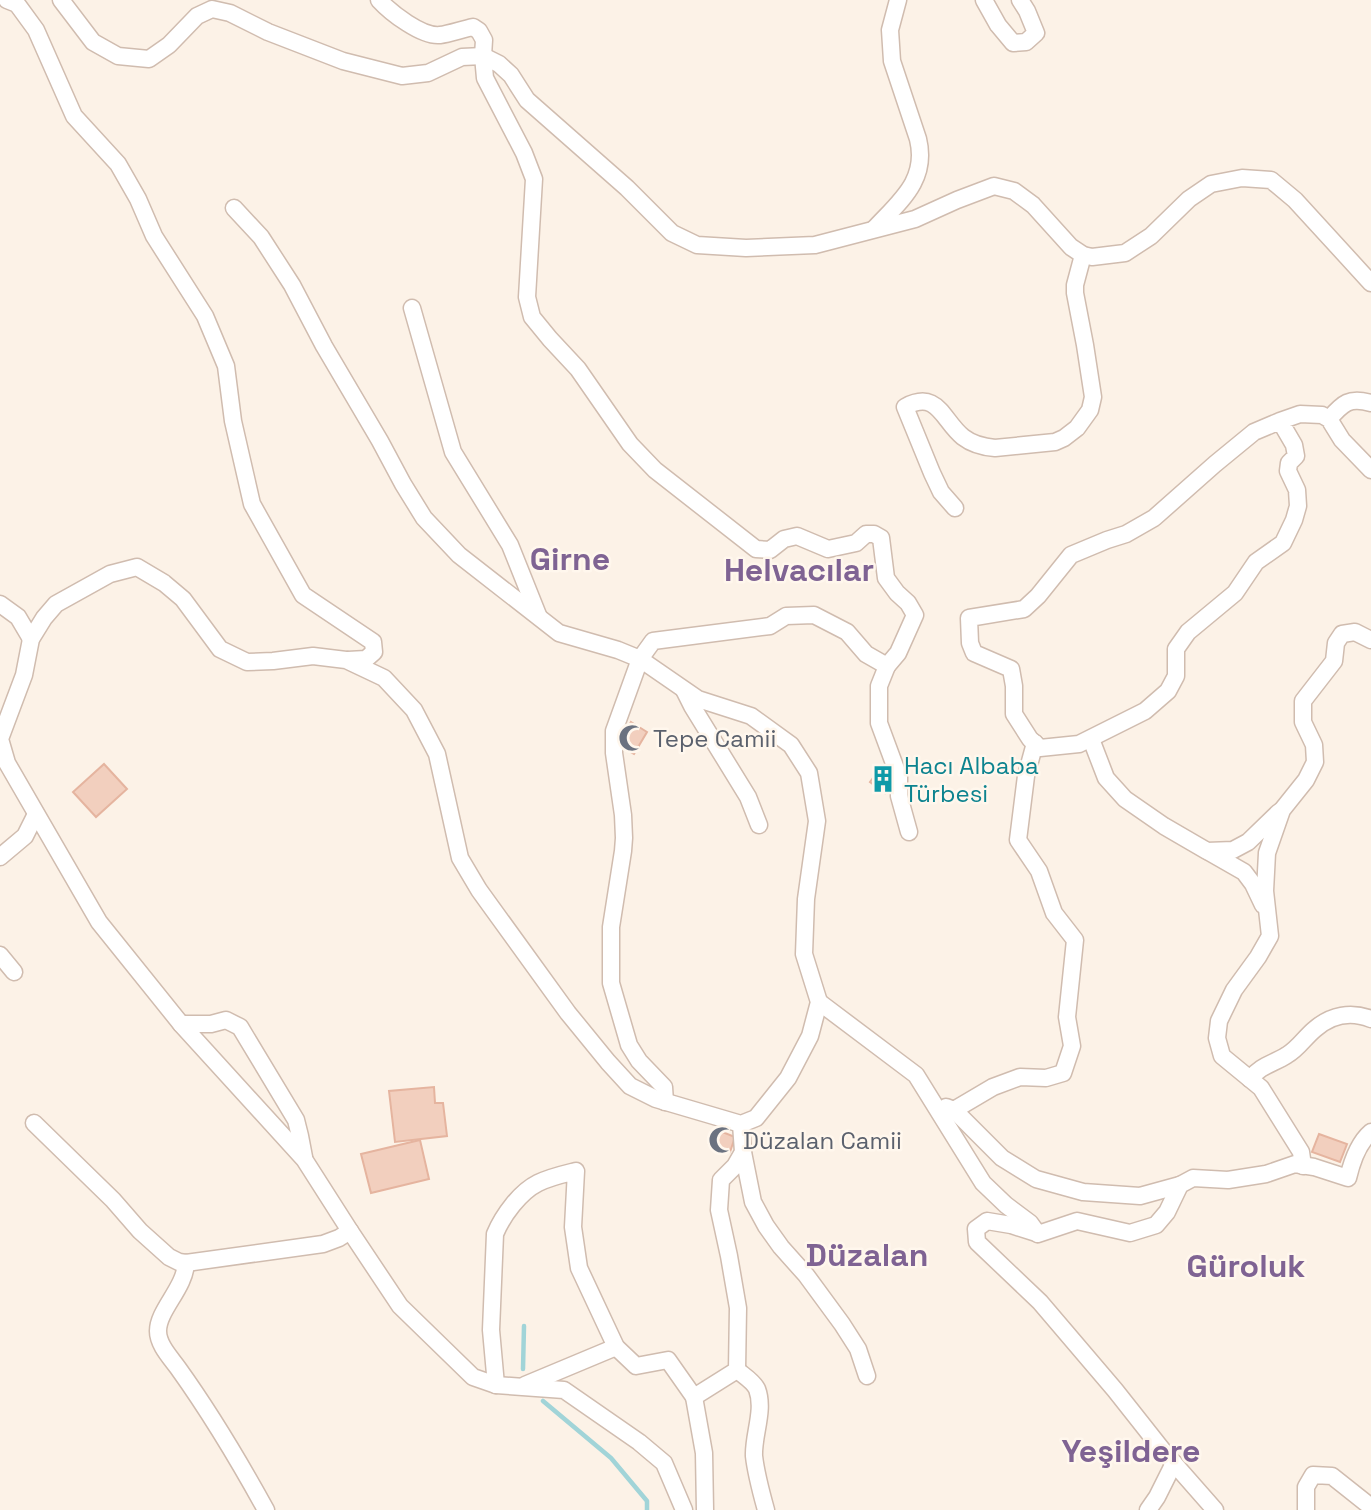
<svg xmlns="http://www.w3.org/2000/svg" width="1371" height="1510" viewBox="0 0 1371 1510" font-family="'Space Grotesk',sans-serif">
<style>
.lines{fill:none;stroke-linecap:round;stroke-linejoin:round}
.stream{stroke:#a1d4d8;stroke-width:4.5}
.building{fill:#f2cfbe;stroke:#e5b49f;stroke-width:2}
.minor-casing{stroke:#d0bcaf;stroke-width:19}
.minor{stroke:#fff;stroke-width:16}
.labels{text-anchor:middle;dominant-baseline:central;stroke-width:5;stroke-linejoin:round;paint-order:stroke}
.worship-label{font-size:24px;fill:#5b616d;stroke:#fff7ed;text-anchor:start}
.culture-label{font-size:24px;fill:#0d838f;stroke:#fff7ed;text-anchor:start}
.district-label{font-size:32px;font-weight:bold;fill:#7f6393;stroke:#fff7ed}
</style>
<rect width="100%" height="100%" fill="#fcf2e7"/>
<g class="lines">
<g class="stream">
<polyline points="523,1369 524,1326"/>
<polyline points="543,1401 611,1458 647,1501 647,1510"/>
</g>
</g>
<g class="building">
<polygon points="631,722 647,732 634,754 618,745"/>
<polygon points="104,764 127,789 96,817 73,792"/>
<polygon points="881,767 896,777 885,793 870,782"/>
<polygon points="434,1087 435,1103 443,1103 447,1136 395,1142 389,1091"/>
<polygon points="715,1129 735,1137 730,1152 709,1144"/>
<polygon points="1319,1134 1347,1144 1340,1162 1312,1152"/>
<polygon points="420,1140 429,1179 371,1193 361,1154"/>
</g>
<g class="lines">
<defs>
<g id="minor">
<polyline points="7,0 17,4 36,30 74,116 118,164 138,199 154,236 205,316 226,366 233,421 252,504 303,595 373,642 374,652 366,659 348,660"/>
<polyline points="61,0 93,42 118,56 149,59 169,45 197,16 212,9 230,13 268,32 343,61 402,76 428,73 462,57 483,56 499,64 511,75 527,100 627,188 672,233 697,245 746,248 815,245 915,219 957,200 994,186 1014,191 1033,205 1071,247 1083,255 1092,257 1125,253 1151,236 1189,199 1211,184 1242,178 1271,180 1295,200 1371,283"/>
<path d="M 379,0 C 391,13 422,37 440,35 C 449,34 463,29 473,27 L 479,31 L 484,40 L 483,56 L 485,78 L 524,153 L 534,179 L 527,297 L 532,317 L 550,339 L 578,369 L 630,444 L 655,470 L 756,549 L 770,550 L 784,539 L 797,536 L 828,549 L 856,543 L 866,534 L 874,534 L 881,538 L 886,578 L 897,593 L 908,603 L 915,615 L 898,653 L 887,666 L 866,654 L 847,632 L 814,615 L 786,616 L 770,626 L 653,641 L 640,659 L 614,731 L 614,753 L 623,815 L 624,838 L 623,851 L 611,927 L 611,983 L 629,1045 L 639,1061 L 664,1087 L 665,1102"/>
<polyline points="984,0 998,25 1013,43 1026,42 1036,33 1027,11 1020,0"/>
<polyline points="234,208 261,237 292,285 324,346 380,441 403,484 424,518 459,555 559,633 618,650 640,659 698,699 751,716 791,745 809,773 817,821 806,899 804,954 819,1002 810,1036 788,1078 756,1118 741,1124 656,1099 630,1086 608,1062 568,1013 479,890 460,858 437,754 414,710 384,678 346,660 313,656 273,661 247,662 220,649 183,599 164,583 137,567 110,574 56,604 44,618 31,639 24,675 0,739 7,763 99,922 181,1024 304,1159 350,1231 400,1306 473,1377 496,1385 564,1390 639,1442 664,1463 684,1510"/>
<path d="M 875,228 C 900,201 928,180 918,139 L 892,61 L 890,30 L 898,0"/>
<polyline points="412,308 453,452 510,545 538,615"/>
<path d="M 1329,419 C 1343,403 1349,397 1371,403"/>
<polyline points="1280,421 1294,445 1296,456 1289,463 1288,471 1297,490 1298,506 1294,520 1283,543 1256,562 1235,593 1188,632 1176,649 1176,676 1168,691 1145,711 1079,744 1040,748 1030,739 1014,714 1014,686 1011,669 974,653 970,643 969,618 1024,609 1038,596 1071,555 1107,540 1126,534 1154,518 1215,464 1254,432 1280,421 1300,414 1322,415 1329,419 1342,440 1371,470"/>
<path d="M 955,508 L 941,492 L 932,473 L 905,407 C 938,389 942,420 963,437 C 972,444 983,447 995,448 L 1055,442 L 1064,438 L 1077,428 L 1090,410 L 1093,397 L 1085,345 L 1075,293 L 1075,285 L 1083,255"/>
<polyline points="0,604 18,617 31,639"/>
<polyline points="887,666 879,686 879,723 899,777 899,796 909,832"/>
<polyline points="684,690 692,706 748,797 759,825"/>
<polyline points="1091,739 1106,778 1125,799 1164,826 1207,851 1233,850 1248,842 1279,812"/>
<polyline points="1209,852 1244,872 1253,884 1263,905"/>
<polyline points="0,857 25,836 36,814"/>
<polyline points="0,955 14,972"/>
<path d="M 819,1002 L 916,1075 L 983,1183 L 1006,1205 L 1030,1223 L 1038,1234 L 1077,1221 L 1130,1233 L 1156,1225 L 1167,1212 L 1180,1185 L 1193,1178 L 1228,1180 L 1266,1174 L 1295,1164 L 1314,1167 L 1348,1178 C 1352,1161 1358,1143 1371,1132"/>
<polyline points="181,1024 211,1024 226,1020 240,1027 296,1120 300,1136 304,1157"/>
<path d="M 1250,1079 C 1261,1065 1273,1064 1287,1055 C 1298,1049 1305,1037 1315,1029 C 1331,1015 1351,1011 1371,1019"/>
<polyline points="946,1107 954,1110 1002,1158 1036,1179 1083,1192 1140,1196 1180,1185"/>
<polyline points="954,1110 993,1087 1020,1077 1046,1078 1063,1073 1072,1046 1067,1017 1075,940 1054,913 1039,871 1018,840 1026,776 1035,743"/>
<polyline points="34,1123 113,1200 140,1231 169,1257 179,1262 186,1263 323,1244 339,1238 350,1231"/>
<polyline points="743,1152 753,1202 766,1226 781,1247 806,1275 842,1324 858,1349 867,1376"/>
<polyline points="1303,1166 1301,1152 1261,1088 1222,1056 1217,1038 1219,1021 1234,990 1258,957 1270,936 1265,891 1267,853 1282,810 1306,780 1315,762 1314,745 1303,722 1303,701 1334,661 1336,643 1342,634 1355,632 1371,640"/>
<polyline points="1036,1233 1011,1225 987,1221 976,1229 977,1242 1040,1302 1115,1390 1164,1452 1215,1510"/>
<path d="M 186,1263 C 185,1288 158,1310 158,1331 C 158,1345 171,1358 178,1368 C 211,1414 239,1461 266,1510"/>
<path d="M 737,1370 C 744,1376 753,1381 757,1389 C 765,1410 753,1435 754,1456 C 756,1474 761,1492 766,1510"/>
<path d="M 496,1385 L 491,1330 L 495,1234 C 503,1215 520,1192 538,1183 C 550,1177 564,1174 576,1171 L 573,1227 L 579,1268 L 616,1347 L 636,1366 L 668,1360 L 694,1397"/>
<polyline points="525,1385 616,1347"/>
<polyline points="705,1510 704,1453 694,1397 737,1370 738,1308 729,1256 719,1210 721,1180 735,1166 743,1152 741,1124"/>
<polyline points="1148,1510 1157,1497 1174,1463"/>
<polyline points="1306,1510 1306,1487 1313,1475 1332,1476 1371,1507"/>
</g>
</defs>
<use href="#minor" class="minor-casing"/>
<use href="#minor" class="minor"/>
</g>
<defs>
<symbol id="mosque-bare" viewBox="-9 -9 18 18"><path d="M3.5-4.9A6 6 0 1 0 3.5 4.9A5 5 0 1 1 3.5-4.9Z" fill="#6b7280" stroke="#fff7ed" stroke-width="2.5" paint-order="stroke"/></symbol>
<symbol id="building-bare" viewBox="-9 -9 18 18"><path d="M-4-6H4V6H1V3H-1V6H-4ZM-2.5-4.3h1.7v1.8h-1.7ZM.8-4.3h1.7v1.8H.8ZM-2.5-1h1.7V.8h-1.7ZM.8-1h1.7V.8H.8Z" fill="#0f9aa8" stroke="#fff7ed" stroke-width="2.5" paint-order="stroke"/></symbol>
</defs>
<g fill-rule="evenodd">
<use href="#mosque-bare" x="613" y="719" width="38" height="38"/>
<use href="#building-bare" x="864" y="760" width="38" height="38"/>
<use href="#mosque-bare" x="703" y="1121" width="38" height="38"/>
</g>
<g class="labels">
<g class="worship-label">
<text x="653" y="738">Tepe Camii</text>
<text x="743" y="1140">Düzalan Camii</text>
</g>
<g class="culture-label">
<text x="904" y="765">Hacı Albaba<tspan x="904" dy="28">Türbesi</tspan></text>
</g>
<g class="district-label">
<text x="570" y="559">Girne</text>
<text x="799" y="570">Helvacılar</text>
<text x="867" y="1255">Düzalan</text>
<text x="1246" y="1266">Güroluk</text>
<text x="1131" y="1451">Yeşildere</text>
</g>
</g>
</svg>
